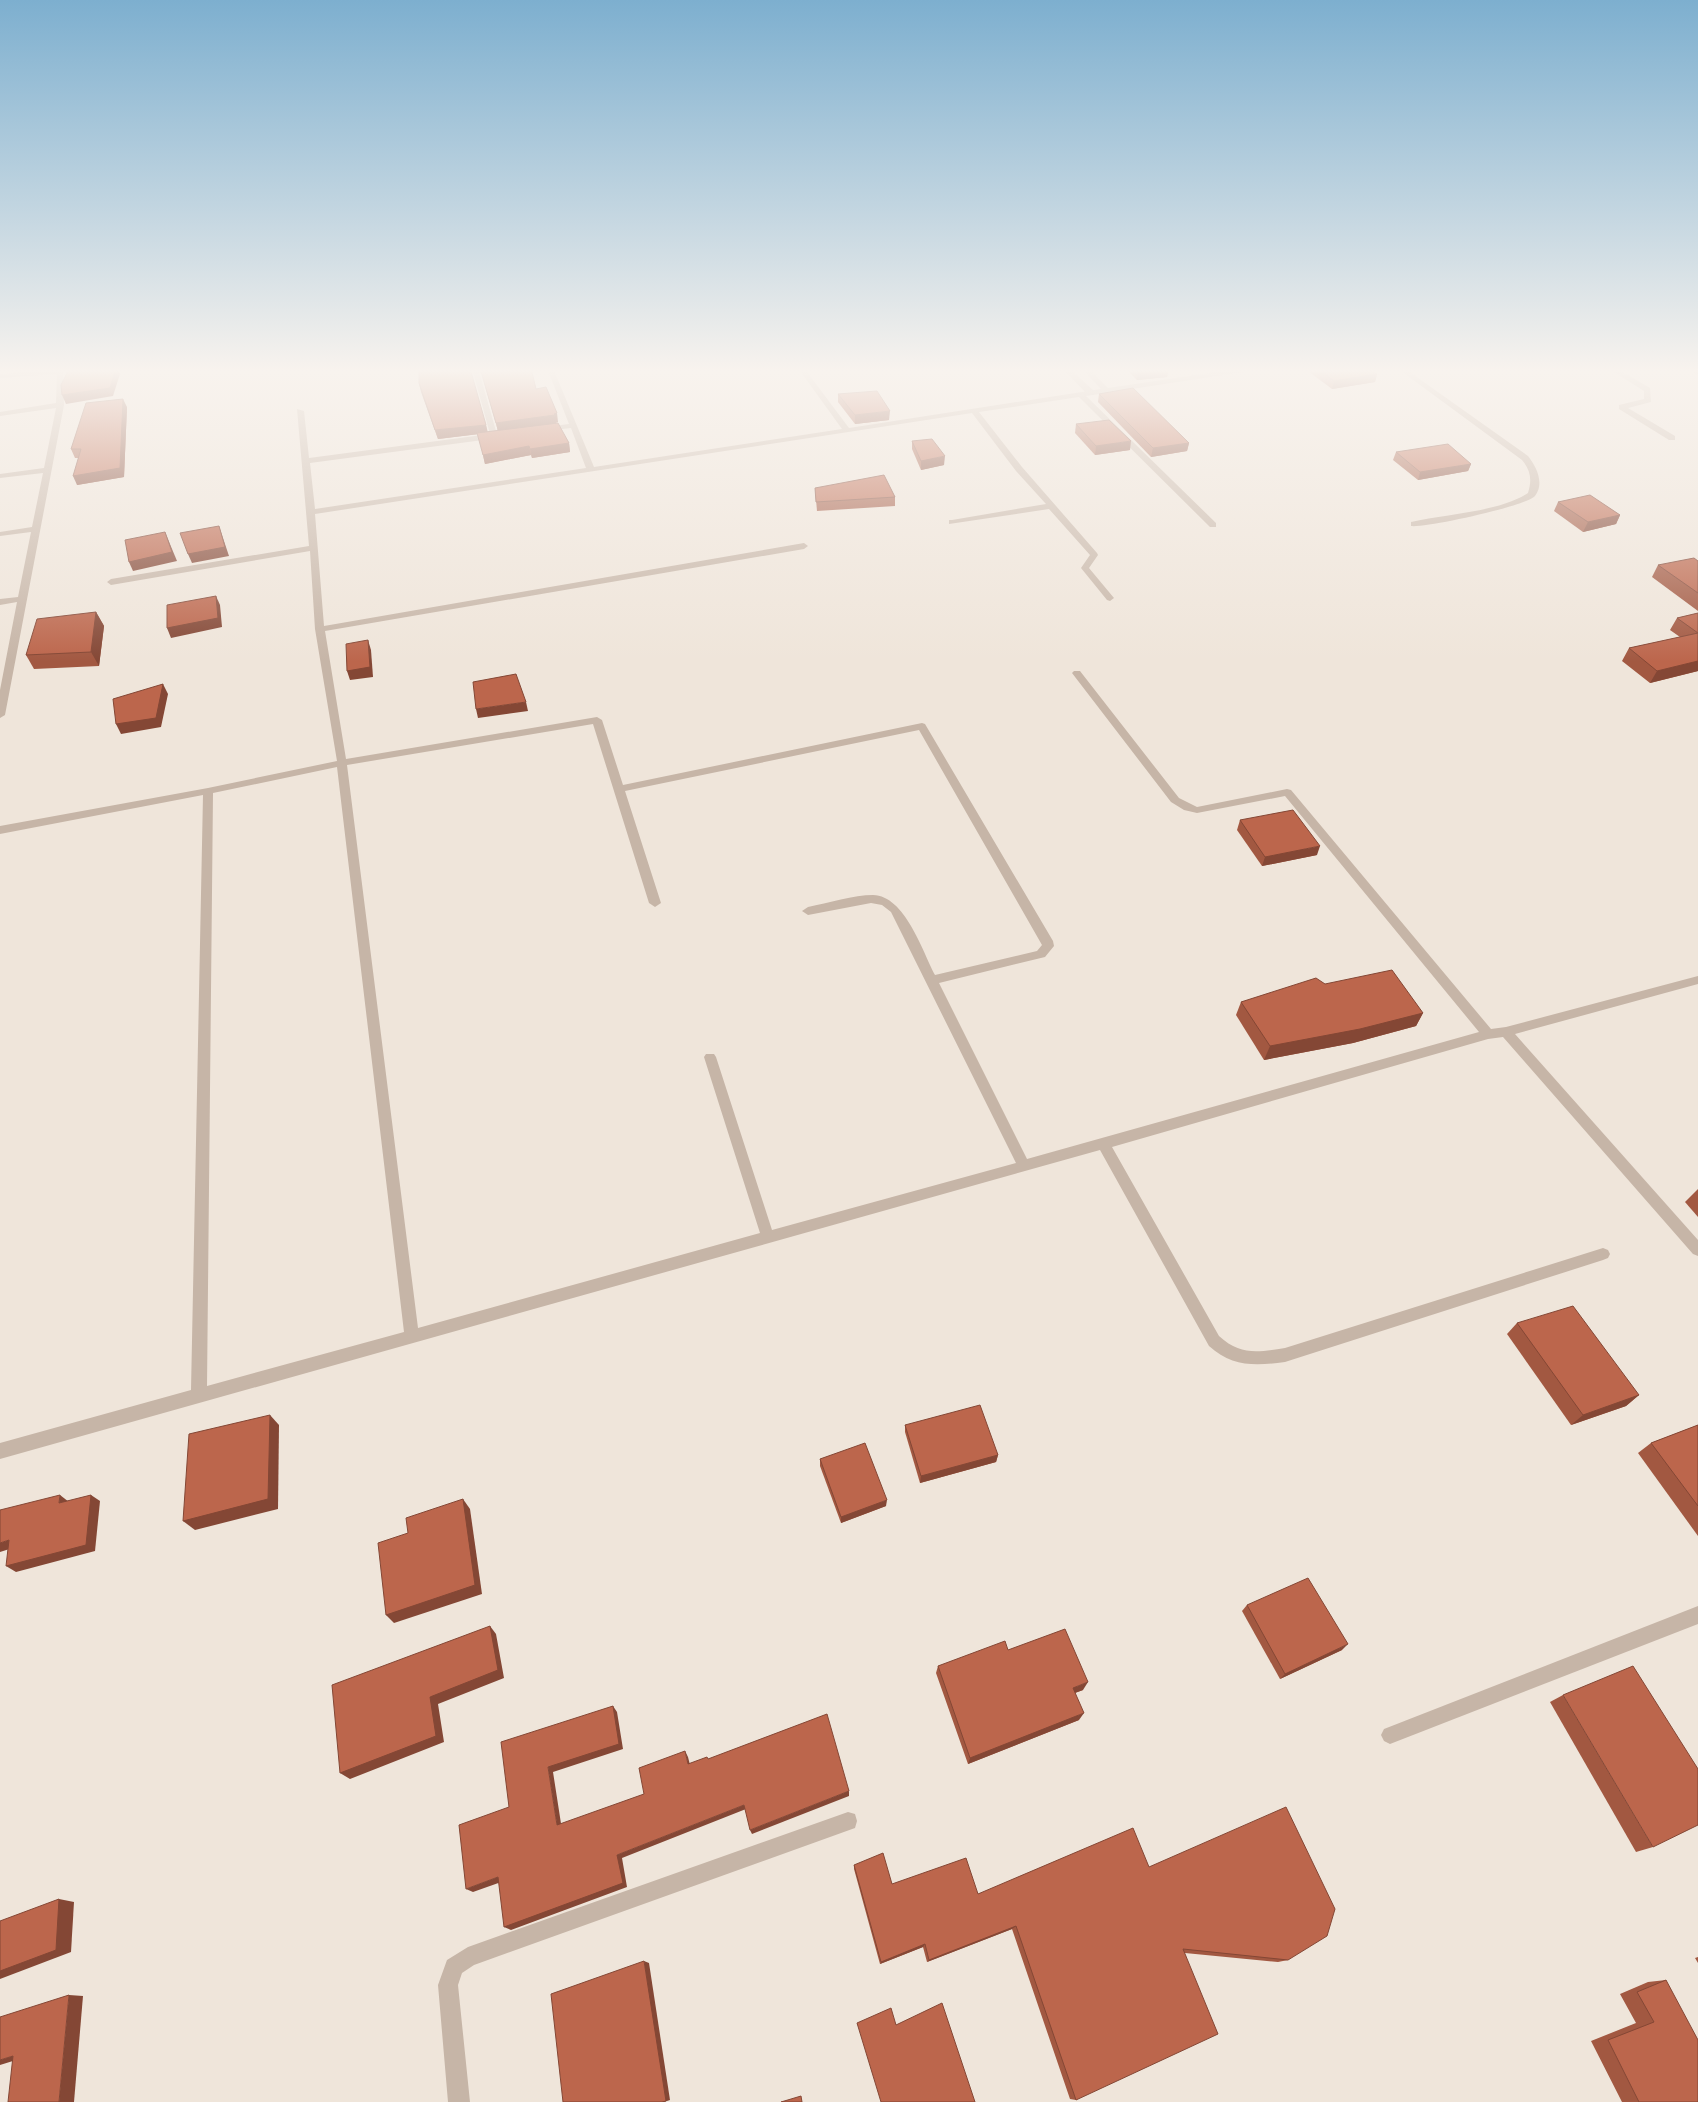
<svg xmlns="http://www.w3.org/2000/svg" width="1698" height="2102" viewBox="0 0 1698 2102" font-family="'Roboto Condensed',sans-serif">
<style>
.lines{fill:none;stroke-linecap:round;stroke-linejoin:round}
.service{fill:#c6b5a7;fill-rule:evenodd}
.minor{fill:#c6b5a7;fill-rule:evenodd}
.wall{fill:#a25841}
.shaded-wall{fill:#844735}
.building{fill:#bc664c;stroke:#844735}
</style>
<rect width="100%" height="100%" fill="#efe5da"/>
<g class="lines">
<polygon class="service" points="1062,368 1069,368 1094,391 1094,395 1088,395"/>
<g class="minor">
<polygon points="57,368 63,368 64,405 5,715 0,718 0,690 17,602 0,605 0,599 18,597 31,532 0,536 0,532 32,527 43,473 0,478 0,474 44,468 56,408 0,416 0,412 56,403 57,374 0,378 0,374 57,370"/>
<path d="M 472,368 L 478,368 L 498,438 L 310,463 L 315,509 L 586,468 L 571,428 L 545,431 L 541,429 L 545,427 L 569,424 L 547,368 L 553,368 L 594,467 L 842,429 L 798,368 L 804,368 L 849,428 L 1101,389 L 1081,368 L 1088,368 L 1108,388 L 1243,368 L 1259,368 L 1256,370 L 1086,396 L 1216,523 L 1216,527 L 1210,527 L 1079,397 L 979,412 L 1022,467 L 1097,553 L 1098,555 L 1089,568 L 1114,598 L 1110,601 L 1107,600 L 1081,568 L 1090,555 L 1049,509 L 949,524 L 949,520 L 952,520 L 1046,504 L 1016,471 L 972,413 L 315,514 L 324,626 L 804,543 L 808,546 L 804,549 L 325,631 L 346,759 L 597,717 L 602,720 L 623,785 L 922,723 L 925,724 L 1053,941 L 1054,946 L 1045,957 L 939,983 L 1027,1159 L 1479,1032 L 1285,796 L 1197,813 L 1184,810 L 1171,802 L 1072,673 L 1074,671 L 1080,671 L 1179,798 L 1197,807 L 1287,789 L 1291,790 L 1491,1029 L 1506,1027 L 1698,976 L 1698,984 L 1515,1034 L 1698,1240 L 1698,1256 L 1693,1254 L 1503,1037 L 1488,1039 L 1112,1147 L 1219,1336 C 1241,1356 1258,1352 1285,1348 L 1603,1248 L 1608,1250 L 1610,1254 L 1608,1258 L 1603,1260 L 1285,1362 C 1255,1366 1232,1367 1209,1346 L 1100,1150 L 0,1459 L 0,1443 L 191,1390 L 203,795 L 0,834 L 0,826 L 208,788 L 337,761 L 315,629 L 310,551 L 111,585 L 107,582 L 111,579 L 309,546 L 297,409 L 304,411 L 309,458 L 490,434 ZM 593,724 L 649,903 L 655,907 L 661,903 L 625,791 L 919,730 L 1042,945 L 1037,951 L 935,975 C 922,950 905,896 873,895 C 854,895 828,903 808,907 L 802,911 L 808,915 L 871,903 L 882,905 L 891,912 L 1016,1163 L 772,1230 L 716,1057 L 714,1054 L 706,1054 L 704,1057 L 760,1233 L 418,1328 L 347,765 ZM 337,767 L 404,1332 L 207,1386 L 213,793 Z"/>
<path d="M 1397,368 L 1404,368 L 1528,456 C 1536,466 1545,483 1535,496 C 1526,506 1426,528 1411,526 L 1411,522 C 1445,514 1500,512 1528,493 C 1532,480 1531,471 1522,460 Z"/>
<polygon points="1608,368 1616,368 1650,388 1651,402 1628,408 1675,436 1675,440 1669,440 1619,409 1619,405 1644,399 1644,391"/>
<polygon points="1686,368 1694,368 1698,370 1698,375"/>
<polygon points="1698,1606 1698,1624 1390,1744 1384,1741 1381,1735 1384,1729"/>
<polygon points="848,1812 855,1814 857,1821 855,1828 474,1965 462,1973 458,1985 470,2102 448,2102 438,1985 447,1960 468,1947"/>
</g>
</g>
<g class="wall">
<polygon points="480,368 531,368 536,389 558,422 556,423 569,443 570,452 532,458 531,455 485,464 478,434 438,439 421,392 419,383 486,425 487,432 498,431"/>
<polygon points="1125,368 1169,368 1167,377 1137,380"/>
<polygon points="1304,368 1369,368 1377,374 1375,382 1332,389"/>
<polygon points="838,394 889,420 855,424 838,402"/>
<polygon points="1099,394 1189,443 1187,451 1151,457 1098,402"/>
<polygon points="127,407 124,477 77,485 78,458 75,458 71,449"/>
<polygon points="1076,424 1130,450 1095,455 1075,433"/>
<polygon points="912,441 944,465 921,470 912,449"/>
<polygon points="1396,452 1471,464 1468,471 1418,480 1393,460"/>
<polygon points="815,488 895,497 895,506 817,511"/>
<polygon points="1558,502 1620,515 1616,524 1583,532 1554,511"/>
<polygon points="1698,561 1698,611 1652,577 1658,565"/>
<polygon points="96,612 104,626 99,666 34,669 26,655"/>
<polygon points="1698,613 1698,671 1650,683 1622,661 1629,648 1680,637 1670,630 1677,618"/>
<polygon points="1240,820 1317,855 1262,866 1237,830"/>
<polygon points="1325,984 1423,1013 1416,1026 1353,1043 1264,1060 1236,1015 1241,1002"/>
<polygon points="1698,1189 1698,1217 1685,1202"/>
<polygon points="1517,1323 1639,1395 1626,1406 1571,1425 1507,1334"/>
<polygon points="905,1425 998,1455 996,1462 920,1483 905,1432"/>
<polygon points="1698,1425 1698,1536 1638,1453 1651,1443"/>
<polygon points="820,1459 886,1506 841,1523 820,1466"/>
<polygon points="1247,1605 1342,1650 1280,1679 1242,1611"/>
<polygon points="1008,1650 1083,1690 1075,1693 1079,1720 968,1764 936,1673 938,1666"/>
<polygon points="1563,1695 1653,1847 1636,1852 1550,1702"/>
<polygon points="854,1865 892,1884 978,1894 1149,1867 1288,1960 1278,1962 1185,1953 1076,2100 1070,2099 1012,1929 927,1962 923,1947 880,1964 854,1869"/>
<polygon points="1698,1957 1698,1963 1695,1958"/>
<polygon points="1666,1980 1698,2102 1622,2102 1591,2041 1636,2023 1620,1994 1648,1982"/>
</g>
<g class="shaded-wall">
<polygon points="116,368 118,368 120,374 113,396 66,404 62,395"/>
<polygon points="1169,368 1167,377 1137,380 1138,372"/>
<polygon points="1377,374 1375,382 1332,389 1334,381"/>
<polygon points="123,399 127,407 124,477 77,485 73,476"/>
<polygon points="890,411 889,420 855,424 855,415"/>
<polygon points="557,413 558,422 556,422 556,424 498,432 496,423"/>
<polygon points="486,425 488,433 438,439 435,430"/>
<polygon points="1131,441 1130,450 1095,455 1096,446"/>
<polygon points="569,443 570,452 532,458 530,449"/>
<polygon points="1189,443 1187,451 1151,457 1153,448"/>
<polygon points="529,446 531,455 485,464 483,455"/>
<polygon points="945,456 944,465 921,470 921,461"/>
<polygon points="1471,464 1468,471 1418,480 1420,472"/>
<polygon points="1620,515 1616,524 1583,532 1588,522"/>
<polygon points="219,526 229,556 192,563 188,554"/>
<polygon points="165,532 177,561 133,571 129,562"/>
<polygon points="216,596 220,605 222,627 171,638 167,628"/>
<polygon points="96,612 104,626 99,666 91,652"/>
<polygon points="368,640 371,650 373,677 350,680 347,671"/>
<polygon points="1698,661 1698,671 1650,683 1657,671"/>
<polygon points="163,684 168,694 161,727 121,734 116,724"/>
<polygon points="526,702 528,711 478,718 476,709"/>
<polygon points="1320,846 1317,855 1262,866 1265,857"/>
<polygon points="1423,1013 1416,1026 1353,1043 1264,1060 1270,1046"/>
<polygon points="1639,1395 1626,1406 1571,1425 1583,1415"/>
<polygon points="270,1415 279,1425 278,1509 195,1530 183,1521"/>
<polygon points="998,1455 996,1462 920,1483 921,1476"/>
<polygon points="60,1495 69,1502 59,1503"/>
<polygon points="91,1495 100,1501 95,1551 16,1572 6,1566"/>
<polygon points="463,1499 470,1509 482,1594 394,1623 386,1615"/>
<polygon points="887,1500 886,1506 841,1523 841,1517"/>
<polygon points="9,1540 19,1546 0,1552 0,1543"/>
<polygon points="490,1626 496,1634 504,1678 438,1704 444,1742 350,1779 340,1773 430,1697"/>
<polygon points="1348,1644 1342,1650 1280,1679 1285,1674"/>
<polygon points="1088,1682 1083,1690 1069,1695 1073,1688"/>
<polygon points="613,1706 617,1712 623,1749 553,1772 562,1830 557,1825 548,1767"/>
<polygon points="1084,1713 1079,1720 968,1764 970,1758"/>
<polygon points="685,1751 688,1757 691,1769 688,1764"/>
<polygon points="849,1791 849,1796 752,1834 750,1830"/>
<polygon points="744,1805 746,1809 622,1858 627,1887 511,1930 504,1927 617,1855"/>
<polygon points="498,1877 504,1881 473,1892 466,1889"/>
<polygon points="59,1899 74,1902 71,1952 0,1979 0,1971"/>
<polygon points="1016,1926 1012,1929 927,1962 929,1960"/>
<polygon points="925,1944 923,1947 880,1964 881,1962"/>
<polygon points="644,1961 649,1963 670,2100 664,2102 662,2102"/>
<polygon points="69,1995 83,1996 74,2102 59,2102"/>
<polygon points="13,2056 29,2056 0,2065 0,2060"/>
</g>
<g class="building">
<polygon points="96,368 116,368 110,388 62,395 61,385 68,371"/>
<polygon points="419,368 470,368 486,425 435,430 419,383"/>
<polygon points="480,368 531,368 536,389 546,387 557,413 554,414 555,415 496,423"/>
<polygon points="1135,368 1169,368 1138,372"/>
<polygon points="1317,368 1369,368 1377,374 1334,381"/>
<polygon points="1133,388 1189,443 1153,448 1099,394"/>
<polygon points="877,391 890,411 855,415 838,394"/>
<polygon points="123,399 120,468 73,476 81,449 71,449 86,403"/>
<polygon points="1109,420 1131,441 1096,446 1076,424"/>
<polygon points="558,423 569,443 530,449 529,446 483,455 477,433"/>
<polygon points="932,439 945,456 921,461 912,441"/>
<polygon points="1448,444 1471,464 1420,472 1396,452"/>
<polygon points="884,475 895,497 816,502 815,488"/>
<polygon points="1590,495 1620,515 1588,522 1558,502"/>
<polygon points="219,526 225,547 188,554 180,533"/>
<polygon points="165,532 172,552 129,562 125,540"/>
<polygon points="1694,558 1698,561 1698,593 1658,565"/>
<polygon points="216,596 218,618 167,628 167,605"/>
<polygon points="96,612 91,652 26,655 37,619"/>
<polygon points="1698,613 1698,633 1677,618"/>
<polygon points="1698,633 1698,661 1657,671 1629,648"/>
<polygon points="368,640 370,667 347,671 346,644"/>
<polygon points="516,674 526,702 476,709 473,682"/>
<polygon points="163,684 156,718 116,724 113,699"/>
<polygon points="1293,810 1320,846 1265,857 1240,820"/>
<polygon points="1392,970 1423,1013 1360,1029 1270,1046 1241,1002 1316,978 1325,984"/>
<polygon points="1573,1306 1639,1395 1583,1415 1517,1323"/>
<polygon points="980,1405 998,1455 921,1476 905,1425"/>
<polygon points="270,1415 268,1499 183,1521 189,1434"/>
<polygon points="1698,1425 1698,1506 1651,1443"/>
<polygon points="865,1443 887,1500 841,1517 820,1459"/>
<polygon points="60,1495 59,1503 91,1495 86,1545 6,1566 9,1540 0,1543 0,1510"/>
<polygon points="463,1499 475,1585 386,1615 378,1543 408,1533 406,1518"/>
<polygon points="1308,1578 1348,1644 1285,1674 1247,1605"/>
<polygon points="490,1626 498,1670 430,1697 436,1736 340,1773 332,1685"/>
<polygon points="1065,1629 1088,1682 1073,1688 1084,1713 970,1758 938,1666 1005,1641 1008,1650"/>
<polygon points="1633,1666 1698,1769 1698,1825 1653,1847 1563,1695"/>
<polygon points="613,1706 619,1744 548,1767 557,1825 644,1794 639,1768 685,1751 688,1764 707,1757 708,1759 827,1714 849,1791 750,1830 744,1805 617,1855 623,1883 504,1927 498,1877 466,1889 459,1825 509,1807 501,1742"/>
<polygon points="1286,1807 1335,1909 1327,1936 1288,1960 1183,1949 1218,2034 1076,2100 1016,1926 929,1960 925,1944 881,1962 854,1865 883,1853 892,1884 966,1858 978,1894 1133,1828 1149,1867"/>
<polygon points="59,1899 56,1950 0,1971 0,1921"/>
<polygon points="644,1961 666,2101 662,2102 563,2102 551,1994"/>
<polygon points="1666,1980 1698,2040 1698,2102 1639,2102 1608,2040 1654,2022 1637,1992"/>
<polygon points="69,1995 59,2102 8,2102 13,2056 0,2060 0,2017"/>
<polygon points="942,2003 975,2102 881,2102 857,2023 891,2008 896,2025"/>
<polygon points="801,2096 802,2102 781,2102"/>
</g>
<linearGradient id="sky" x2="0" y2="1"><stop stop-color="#7dafcf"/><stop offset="0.56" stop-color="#f8f3ee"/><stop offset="1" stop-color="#f8f3ee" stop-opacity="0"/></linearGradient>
<rect width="1698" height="662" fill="url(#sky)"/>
</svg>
